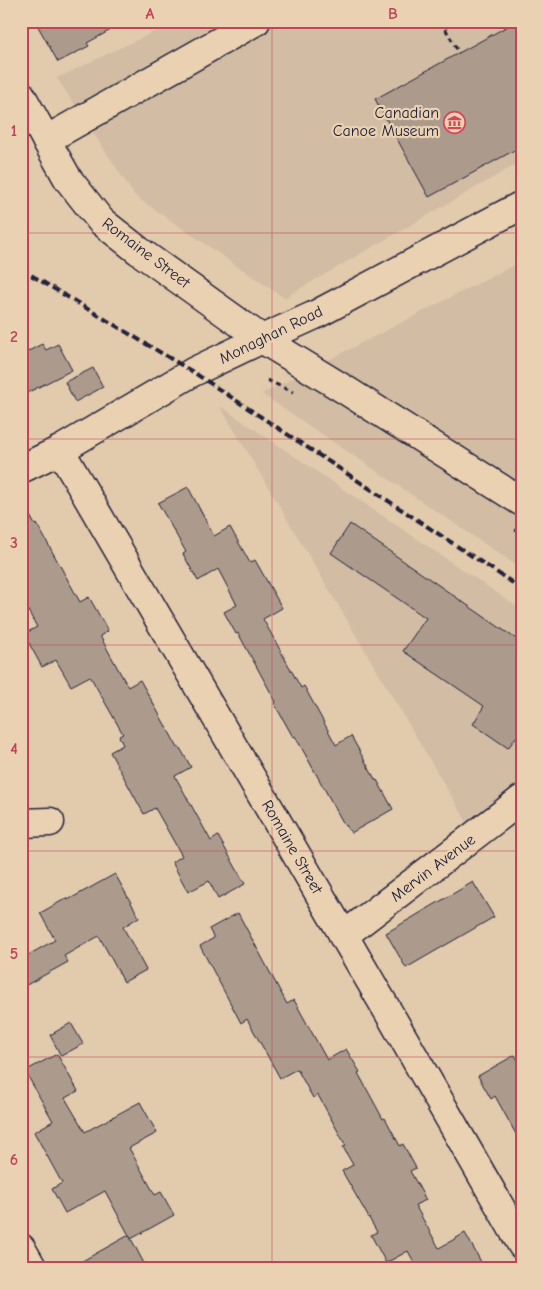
<svg xmlns="http://www.w3.org/2000/svg" width="543" height="1290" viewBox="0 0 543 1290" font-family="'Comic Neue',sans-serif">
<style>
.built{fill:#d2bca3}
.building{fill:#ac9b8d;stroke:#22223b}
.lines{fill:none;stroke-linecap:round;stroke-linejoin:round}
.minor-casing{stroke:#22223b;stroke-width:31}
.major-casing{stroke:#22223b;stroke-width:31}
.path{stroke:#22223b;stroke-width:3;stroke-dasharray:5 4;stroke-linecap:butt}
.minor{stroke:#ead1b2;stroke-width:28}
.major{stroke:#ead1b2;stroke-width:28}
.rail{stroke:#22223b;stroke-width:4;stroke-dasharray:8 4;stroke-linecap:butt}
.grid{fill:none;stroke:#c04558;stroke-width:1;stroke-opacity:0.55}
.labels{text-anchor:middle;dominant-baseline:central;stroke-width:4.5;stroke-linejoin:round;paint-order:stroke}
.poi-label{font-size:16px;fill:#22223b;stroke:#ead1b2;text-anchor:end}
.street-label{font-size:16px;fill:#22223b;stroke:#ead1b2}
.neatline{fill:none;stroke:#c04558;stroke-width:2}
.grid-label{font-size:16px;text-anchor:middle;font-weight:bold;fill:#c04558}
</style>
<rect width="100%" height="100%" fill="#e2caad"/>
<filter id="ink" filterUnits="userSpaceOnUse"><feTurbulence type="fractalNoise" baseFrequency=".02" numOctaves="2"/><feDisplacementMap in="SourceGraphic" scale="10" xChannelSelector="R" yChannelSelector="G"/><feConvolveMatrix kernelMatrix="1 2 1 2 8 2 1 2 1" color-interpolation-filters="sRGB"/></filter>
<g filter="url(#ink)">
<g class="built">
<polygon points="164,21 522,21 522,161 284,298 135,196 57,78 166,26"/>
<polygon points="522,261 522,569 262,394"/>
<polygon points="220,406 522,610 522,822 481,846"/>
</g>
<g class="building">
<polygon points="35,21 127,21 87,43 89,46 58,62"/>
<polygon points="517,21 522,21 522,146 429,197 375,99"/>
<polygon points="42,344 46,350 58,344 72,370 21,396 21,355"/>
<polygon points="93,368 103,387 75,402 65,382"/>
<polygon points="188,487 214,536 230,527 250,563 255,560 282,608 263,619 301,688 304,686 336,745 351,736 376,781 377,780 393,809 351,833 346,825 345,826 295,736 293,737 274,703 276,702 238,633 236,634 224,612 237,605 218,569 198,581 183,554 186,552 158,503"/>
<polygon points="21,499 35,525 37,524 80,602 89,597 108,631 100,636 128,687 140,680 178,748 180,748 191,767 175,776 211,841 218,836 245,884 218,899 209,881 188,892 172,862 182,856 155,808 144,814 110,752 123,745 119,736 123,734 90,676 71,686 56,660 42,667 24,634 37,627 21,598"/>
<polygon points="350,524 522,643 522,729 508,748 473,724 484,706 403,651 426,618 331,553"/>
<polygon points="115,874 139,917 123,927 146,970 124,982 99,936 64,956 68,962 21,988 21,959 55,940 40,913 67,898 68,900"/>
<polygon points="473,882 494,917 406,968 386,933"/>
<polygon points="238,913 287,1004 294,1000 327,1060 346,1049 360,1072 358,1073 383,1119 385,1118 400,1146 403,1144 416,1168 410,1171 426,1200 415,1205 439,1248 465,1233 485,1269 401,1269 414,1262 408,1251 386,1263 371,1235 377,1232 342,1171 353,1165 343,1147 346,1146 318,1095 313,1098 297,1069 280,1078 247,1019 241,1023 200,946 214,938 209,929"/>
<polygon points="71,1023 83,1044 61,1056 50,1035"/>
<polygon points="57,1054 78,1091 65,1098 85,1132 140,1102 157,1133 129,1148 155,1195 161,1192 174,1215 131,1239 105,1191 65,1213 52,1189 62,1183 34,1132 53,1121 25,1071"/>
<polygon points="515,1055 522,1068 522,1145 495,1096 491,1099 478,1076"/>
<polygon points="129,1235 147,1269 68,1269"/>
</g>
<g class="lines">
<defs>
<g id="minor">
<polyline points="21,95 68,179 101,221 139,251 262,339 347,391 522,502"/>
<polyline points="46,140 256,21"/>
<polyline points="60,450 393,1020 522,1245"/>
<polyline points="21,823 50,822"/>
<polyline points="343,936 522,799"/>
<polyline points="21,1248 33,1269"/>
</g>
<polyline id="major" points="21,469 60,450 193,372 262,339 315,315 522,205"/>
</defs>
<use href="#minor" class="minor-casing"/>
<use href="#major" class="major-casing"/>
<g class="path">
<polyline points="441,21 459,53"/>
<polyline points="267,380 293,392"/>
<polyline points="515,530 522,532"/>
</g>
<use href="#minor" class="minor"/>
<use href="#major" class="major"/>
<polyline class="rail" points="21,269 193,372 522,589"/>
</g>
</g>
<path class="grid" d="M 272,21 L 272,1269M 21,233 L 522,233M 21,439 L 522,439M 21,645 L 522,645M 21,851 L 522,851M 21,1057 L 522,1057"/>
<defs>
<symbol id="museum-ring" viewBox="-11 -11 22 22"><circle r="9.5" fill="#ead1b2" stroke="#d1495b" stroke-width="1.5"/><path d="M0-6L6-3V-2H-6V-3ZM-5-1h2V3h-2ZM-1-1h2V3h-2ZM3-1h2V3H3ZM-6 4H6V6H-6Z" fill="#d1495b"/></symbol>
</defs>
<g fill-rule="evenodd">
<use href="#museum-ring" x="442" y="110" width="25" height="25"/>
</g>
<g class="labels">
<g class="poi-label">
<text x="439" y="113">Canadian<tspan x="439" dy="18">Canoe Museum</tspan></text>
</g>
<g class="street-label">
<text transform="translate(146 253) rotate(37)">Romaine Street</text>
<text transform="translate(271 335) rotate(-26)">Monaghan Road</text>
<text transform="translate(292 847) rotate(60)">Romaine Street</text>
<text transform="translate(433 868) rotate(-37)">Mervin Avenue</text>
</g>
</g>
<rect width="543" height="1290" fill="none" stroke="#ead1b2" stroke-width="55"/>
<rect x="28" y="28" width="488" height="1234" class="neatline"/>
<g class="grid-label">
<text x="150" y="19">A</text>
<text x="393" y="19">B</text>
<text x="14" y="136">1</text>
<text x="14" y="342">2</text>
<text x="14" y="548">3</text>
<text x="14" y="754">4</text>
<text x="14" y="959">5</text>
<text x="14" y="1165">6</text>
</g>
</svg>
